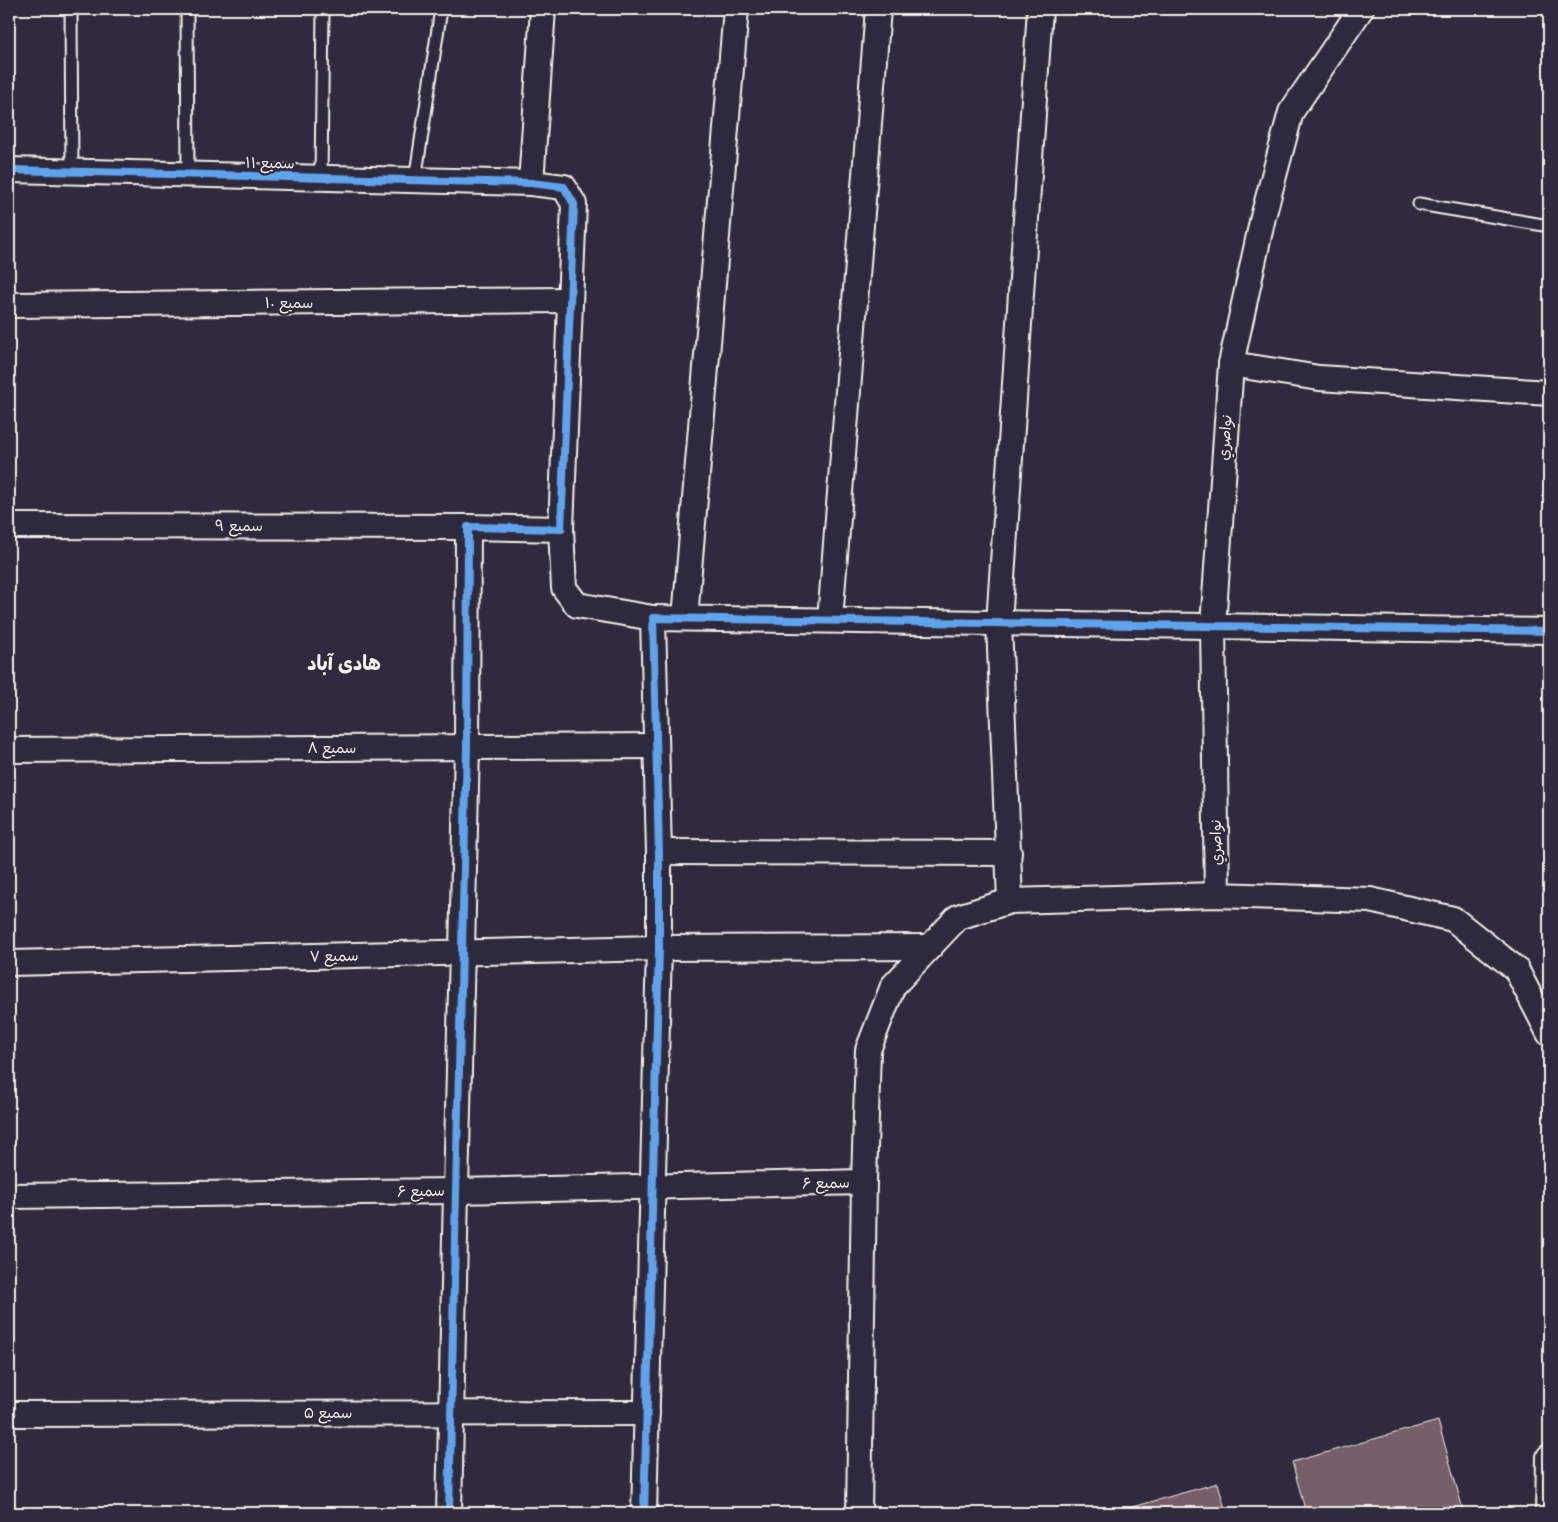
<svg xmlns="http://www.w3.org/2000/svg" width="1558" height="1522" viewBox="0 0 1558 1522" font-family="Sriracha,'Playpen Sans Arabic',sans-serif">
<style>
.building{fill:#765e68;stroke:#f4f1e8}
.lines{fill:none;stroke-linecap:round;stroke-linejoin:round}
.service-casing{stroke:#f4f1e8;stroke-width:15}
.minor-casing{stroke:#f4f1e8;stroke-width:28}
.service{stroke:#2f2a3d;stroke-width:11}
.minor{stroke:#2f2a3d;stroke-width:24}
.cycleway-casing{stroke:#2f2a3d;stroke-width:11}
.cycleway{stroke:#60a3ed;stroke-width:8}
.labels{text-anchor:middle;dominant-baseline:central;stroke-width:4.5;stroke-linejoin:round;paint-order:stroke}
.street-label{font-size:15px;fill:#f4f1e8;stroke:#2f2a3d}
.district-label{font-size:20px;font-weight:bold;fill:#f4f1e8;stroke:#2f2a3d}
</style>
<rect width="100%" height="100%" fill="#2f2a3d"/>
<filter id="ink" filterUnits="userSpaceOnUse"><feTurbulence type="fractalNoise" baseFrequency=".02" numOctaves="2"/><feDisplacementMap in="SourceGraphic" scale="10" xChannelSelector="R" yChannelSelector="G"/><feConvolveMatrix kernelMatrix="1 2 1 2 8 2 1 2 1" color-interpolation-filters="sRGB"/></filter>
<g filter="url(#ink)">
<g class="building">
<polygon points="1438,1421 1464,1513 1306,1513 1292,1462"/>
<polygon points="1218,1483 1226,1513 1111,1513"/>
</g>
<g class="lines">
<defs>
<g id="service">
<polyline points="71,9 72,172"/>
<polyline points="187,9 188,175"/>
<polyline points="321,178 323,9"/>
<polyline points="415,180 441,9"/>
<polyline points="1419,204 1549,226"/>
</g>
<g id="minor">
<polyline points="9,170 531,183 564,187 574,204 561,529 468,527 467,747 456,1191 449,1513"/>
<polyline points="531,183 543,9"/>
<polyline points="9,305 570,300"/>
<polyline points="1231,364 1319,378 1549,393"/>
<polyline points="9,526 468,527"/>
<polyline points="561,529 564,588 577,605 653,618"/>
<polyline points="685,618 736,9"/>
<polyline points="830,620 878,9"/>
<polyline points="9,750 656,746"/>
<polyline points="659,852 1009,853"/>
<polyline points="1217,895 1213,626 1231,364 1263,217 1291,112 1361,9"/>
<polyline points="1010,901 999,623 1040,9"/>
<polyline points="9,963 659,948 930,947"/>
<polyline points="9,1196 456,1191 864,1182"/>
<polyline points="9,1414 647,1413"/>
<polyline points="644,1513 659,948 659,852 653,618 1549,631"/>
<polyline points="859,1513 864,1182 868,1050 893,986 958,917 1010,901 1217,895 1370,900 1453,919 1516,969 1549,1033"/>
<polyline points="1548,1513 1549,1457"/>
</g>
</defs>
<use href="#service" class="service-casing"/>
<use href="#minor" class="minor-casing"/>
<use href="#service" class="service"/>
<use href="#minor" class="minor"/>
<defs>
<g id="cycleway">
<polyline points="9,170 531,183 564,187 574,204 561,529 468,527 467,747 456,1191 449,1513"/>
<polyline points="644,1513 659,948 659,852 653,618 1549,631"/>
</g>
</defs>
<use href="#cycleway" class="cycleway-casing"/>
<use href="#cycleway" class="cycleway"/>
</g>
</g>
<g class="labels">
<g class="street-label">
<text transform="translate(270 163) rotate(1)">سمیع ۱۱</text>
<text x="289" y="303">سمیع ۱۰</text>
<text transform="translate(1225 437) rotate(-86)">نواصري</text>
<text x="239" y="526">سمیع ۹</text>
<text x="332" y="748">سمیع ۸</text>
<text transform="translate(1216 842) rotate(-91)">نواصري</text>
<text transform="translate(334 956) rotate(-1)">سمیع ۷</text>
<text transform="translate(826 1183) rotate(-1)">سمیع ۶</text>
<text transform="translate(421 1191) rotate(-1)">سمیع ۶</text>
<text x="328" y="1413">سمیع ۵</text>
</g>
<g class="district-label">
<text x="344" y="663">هادی آباد</text>
</g>
</g>
<rect width="1558" height="1522" fill="none" stroke="#2f2a3d" stroke-width="30"/>
<rect x="15" y="15" width="1528" height="1492" fill="none" stroke="#f4f1e8" stroke-width="2" filter="url(#ink)"/>
</svg>
